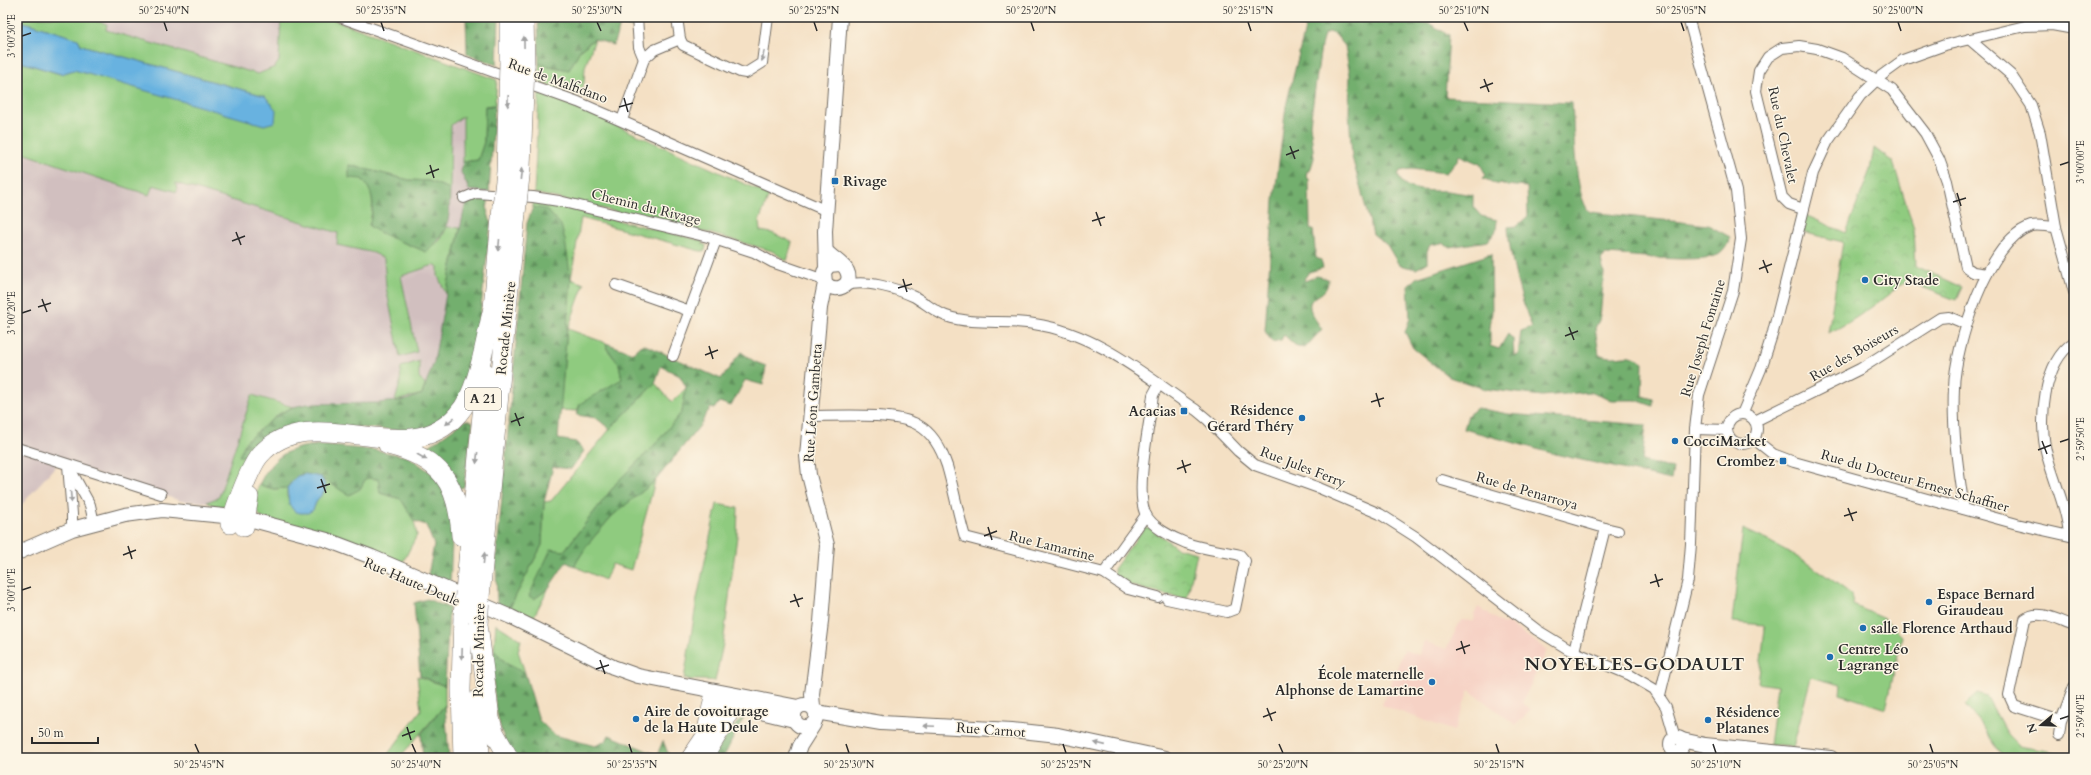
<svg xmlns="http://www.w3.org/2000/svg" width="2091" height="775" viewBox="0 0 2091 775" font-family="Cardo,serif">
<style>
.built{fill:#f6d2c5}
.industrial{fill:#d1bfbf}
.grass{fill:#8fcb7f;stroke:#5d7b55}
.forest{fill:url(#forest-firs);stroke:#4f6d4c}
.park{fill:url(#park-crowns);stroke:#5d7b55}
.water{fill:#68b2e0;stroke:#4a6e86}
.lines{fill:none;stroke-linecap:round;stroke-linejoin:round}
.street-casing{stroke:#716a61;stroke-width:12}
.secondary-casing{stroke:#716a61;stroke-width:16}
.highway-casing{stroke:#716a61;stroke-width:20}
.street{stroke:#fff;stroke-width:10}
.secondary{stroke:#fff;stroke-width:14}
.highway{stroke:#fff;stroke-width:19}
.highway-bridge-casing{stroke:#716a61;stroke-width:20;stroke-linecap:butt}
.highway-bridge{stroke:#fff;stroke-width:19}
.oneway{fill:#a0a0a0}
.ticks{fill:none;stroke:#2b2b2b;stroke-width:1.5}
.poi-dot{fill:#1f6fb2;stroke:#fcf5e5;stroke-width:1.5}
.labels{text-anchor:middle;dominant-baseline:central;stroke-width:3;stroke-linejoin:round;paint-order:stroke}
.shield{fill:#fcf5e5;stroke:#6a6863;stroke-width:1}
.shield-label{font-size:13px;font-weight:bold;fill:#2b2b2b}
.street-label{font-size:14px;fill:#2b2b2b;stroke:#fcf5e5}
.poi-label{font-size:14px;font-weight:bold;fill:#2b2b2b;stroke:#fcf5e5;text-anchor:start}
.district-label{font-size:18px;font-weight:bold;letter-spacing:1px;fill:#2b2b2b;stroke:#fcf5e5}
.neatline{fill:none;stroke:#2b2b2b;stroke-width:1.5}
.ticks-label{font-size:10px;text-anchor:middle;fill:#2b2b2b}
</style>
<defs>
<pattern id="forest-firs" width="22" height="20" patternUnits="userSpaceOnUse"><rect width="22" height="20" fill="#73af6e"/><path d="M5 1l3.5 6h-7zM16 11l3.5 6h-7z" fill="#5f8f5b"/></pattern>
<pattern id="park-crowns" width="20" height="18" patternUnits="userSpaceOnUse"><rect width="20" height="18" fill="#8fcb7f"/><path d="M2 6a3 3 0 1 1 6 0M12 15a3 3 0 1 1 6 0" fill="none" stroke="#7cae6e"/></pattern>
</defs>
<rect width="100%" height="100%" fill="#fcf5e5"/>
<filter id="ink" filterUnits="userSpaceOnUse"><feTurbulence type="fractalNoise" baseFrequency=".025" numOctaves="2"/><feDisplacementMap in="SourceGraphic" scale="8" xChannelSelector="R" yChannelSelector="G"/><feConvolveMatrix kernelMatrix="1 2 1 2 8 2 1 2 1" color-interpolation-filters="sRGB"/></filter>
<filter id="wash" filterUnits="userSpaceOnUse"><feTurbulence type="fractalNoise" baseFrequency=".012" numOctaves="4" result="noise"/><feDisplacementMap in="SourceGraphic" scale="16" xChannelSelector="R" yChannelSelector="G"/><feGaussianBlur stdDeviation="0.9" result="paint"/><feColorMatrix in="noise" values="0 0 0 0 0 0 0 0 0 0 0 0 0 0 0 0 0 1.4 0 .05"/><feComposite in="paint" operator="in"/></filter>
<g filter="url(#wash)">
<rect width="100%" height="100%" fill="#f4e0c4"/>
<polygon class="built" points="1478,607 1505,625 1507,622 1547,650 1522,703 1531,709 1516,725 1469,690 1454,731 1382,705 1404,650 1419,655 1424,641 1446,649 1461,620 1474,621 1475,613"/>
<polygon class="industrial" points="17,17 326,17 497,80 489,196 452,406 327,416 253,395 219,498 207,502 181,501 59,462 17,510"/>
<g class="grass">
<path d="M 17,17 L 82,17 L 107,24 L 106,30 L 258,74 L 275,67 L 279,61 L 281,17 L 326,17 L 497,80 L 495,105 L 485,106 L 484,142 L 478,160 L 463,162 L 463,116 L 451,125 L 450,189 L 429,181 L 409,180 L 349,165 C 371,188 377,193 369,226 C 387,238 407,243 426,252 L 441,239 L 447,227 L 460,228 L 446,294 L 438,276 L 438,267 L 434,265 L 401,276 L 417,352 L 400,357 L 386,287 L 384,259 L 374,253 L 337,245 L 338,233 L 176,183 L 177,192 L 153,185 L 149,195 L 17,151 L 17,61 L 60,74 L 74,70 L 265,96 L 81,45 L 78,39 L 17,20 Z"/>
<polygon points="623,17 633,17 633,28 620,24"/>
<polygon points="595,39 585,67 584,83 580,96 539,82 539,64 569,70 580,50"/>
<polygon points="539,93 576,107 769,195 759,222 760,231 772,233 792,242 787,261 772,251 709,233 534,193"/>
<polygon points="533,200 703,241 702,244 706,245 705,251 700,251 581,218 571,279 584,284 568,329 606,343 607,349 619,364 622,379 580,404 577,411 560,410 571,279 533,207"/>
<polygon points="419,361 419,377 425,385 422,394 395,401 400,383 401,367"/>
<polygon points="655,383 672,402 687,387 682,412 652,448 618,481 564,551 551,550 534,599 548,589 532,620 509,609 542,545 544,502 551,501 610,429"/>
<path d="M 252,395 L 293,407 L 279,414 L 246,441 L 252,456 L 230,504 C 221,508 216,507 207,502 L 219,497 Z"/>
<path d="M 321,477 L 341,490 L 360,489 L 366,478 L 379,479 L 380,493 L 401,499 L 414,521 L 417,535 L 402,564 L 262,518 C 253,508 254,497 259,485 L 274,489 L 287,488 L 287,497 L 313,510 L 317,500 L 325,491 L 325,484 Z"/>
<polygon points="655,481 631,570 612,564 605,580 574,566 588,544 612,516"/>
<path d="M 717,504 L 738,508 L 737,536 L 723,644 L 715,681 C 704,679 695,681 684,679 L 697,599 Z"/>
<path d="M 1743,529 C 1782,546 1817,568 1851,594 L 1853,605 L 1885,619 L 1902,636 L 1886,709 L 1840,694 L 1841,685 L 1811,677 L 1793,747 L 1769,745 L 1777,686 L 1758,683 L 1765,630 L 1764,625 L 1732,622 Z"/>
<polygon points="496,624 521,640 518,651 525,673 507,664 494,650"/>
<polygon points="417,676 445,686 445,705 399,758 385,758 421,710"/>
<polygon points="1977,694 1987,697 2007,734 2019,746 2064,754 2063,758 2004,758 1986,731 1965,705"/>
</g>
<g class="forest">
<polygon points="466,17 499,17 497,65 467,54"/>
<polygon points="538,17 623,17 613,45 594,39 580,50 569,70 539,64"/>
<path d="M 1308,17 L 1406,17 L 1410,20 L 1430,24 L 1449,35 L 1445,97 L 1572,103 C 1574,127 1574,198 1590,212 L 1708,225 L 1730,237 C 1729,243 1724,252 1718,255 C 1694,264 1633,255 1605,254 L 1601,260 L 1604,273 L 1600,318 L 1595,328 L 1599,354 C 1611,360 1620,355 1631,356 C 1635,357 1640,360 1643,362 L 1642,396 L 1653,399 L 1653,406 L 1636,400 L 1611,400 L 1589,392 L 1542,396 L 1485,389 L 1449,377 L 1413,348 L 1405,332 L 1410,318 L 1408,286 L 1416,278 L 1491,254 L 1492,312 L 1490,328 L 1490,346 L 1499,349 L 1508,334 L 1513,339 L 1514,356 L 1518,355 L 1521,331 L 1532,327 C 1521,301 1509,255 1508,227 L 1517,226 L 1528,216 L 1527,187 L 1496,184 L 1483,178 L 1486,175 L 1480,164 L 1459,155 L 1458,159 L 1446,173 L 1411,169 L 1400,171 L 1398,175 C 1404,194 1433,190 1448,191 C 1456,192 1465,194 1473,195 L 1473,207 L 1481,216 L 1497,220 L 1496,231 L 1488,241 L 1449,247 L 1442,243 L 1430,245 L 1427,251 L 1427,263 L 1416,269 L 1399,265 L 1387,245 L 1373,234 L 1352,157 L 1349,112 L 1350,75 L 1345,46 L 1335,34 L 1329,32 L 1324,34 L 1321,46 L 1310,124 L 1314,158 L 1310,171 L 1307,171 L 1306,177 L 1309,179 L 1310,228 L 1313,230 L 1316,258 L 1321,260 L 1323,268 L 1309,272 L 1304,279 L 1305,281 L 1317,276 L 1328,279 C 1329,305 1291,288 1322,329 L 1305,348 L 1297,347 L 1284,335 L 1281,340 L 1272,342 L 1265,331 L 1274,201 L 1286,106 Z"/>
<polygon points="495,105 489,192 469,190 461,172 463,162 478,160 484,142 485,106"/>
<path d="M 349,165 L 409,180 L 429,181 L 450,189 C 449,221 451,229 426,252 C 407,243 387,238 369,226 C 374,206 376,196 362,179 L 349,178 Z"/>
<polygon points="489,196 487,210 491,223 475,358 456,409 423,432 351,427 252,456 239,456 246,441 279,414 293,407 307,404 378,403 407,400 422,394 434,362 446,294 466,202 470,198"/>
<polygon points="533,207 546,209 561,225 565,240 571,279 558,439 576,442 584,451 571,469 553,467 544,502 542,545 509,609 497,605 496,562 527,223"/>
<polygon points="606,343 633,353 643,344 721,379 741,352 755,362 766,366 763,385 745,380 731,406 719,402 714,409 711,408 705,415 702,423 655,481 612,516 588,544 574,566 566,562 548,589 534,599 529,596 551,549 564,551 618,481 652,448 682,412 686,387 680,376 661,366 655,383 610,429 596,418 577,415 580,404 622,379 619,364 607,349"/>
<polygon points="1477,408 1508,414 1646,425 1642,461 1673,469 1671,480 1555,454 1464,429 1468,415"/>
<polygon points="465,420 473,422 464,487 456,489 428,455 428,447"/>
<path d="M 317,445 L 375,450 L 409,457 L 441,480 L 453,521 L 450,585 L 428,575 L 434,545 L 426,525 L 414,521 L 401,499 L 380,493 L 378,479 L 366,478 L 360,489 L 349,495 C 329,484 305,460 287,488 L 274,489 L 259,485 C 272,457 286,448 317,445 Z"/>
<polygon points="427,599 449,608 445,686 420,676 414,603"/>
<path d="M 494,650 L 507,664 L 525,673 L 539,720 L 554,735 L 595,746 L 606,741 L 609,735 L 657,755 L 663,741 L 670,758 L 513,758 C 495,726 491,686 494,650 Z"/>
<polygon points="445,705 449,758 423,758 421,734"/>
<polygon points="744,717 723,758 710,758 738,722"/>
</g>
<g class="park">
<path d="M 1874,148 L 1893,162 L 1914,229 L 1916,266 L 1962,287 L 1956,300 L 1906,281 C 1882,299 1856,321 1828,333 L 1843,242 L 1802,232 L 1805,215 L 1846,233 L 1870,170 Z"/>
<path d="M 1144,528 L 1152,529 L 1177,548 L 1197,553 L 1187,599 C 1172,596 1127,587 1116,578 C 1114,575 1114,572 1114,569 Z"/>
</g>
<g class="water">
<polygon points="17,20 78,39 81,45 265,96 276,110 275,122 264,125 74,70 61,74 17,61"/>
<polygon points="305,474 321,477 325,484 325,491 317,500 313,510 308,513 300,513 294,511 289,504 287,488 297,476"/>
</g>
</g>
<g filter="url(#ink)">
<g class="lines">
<defs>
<g id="street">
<polyline points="340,17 578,102 827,211"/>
<polyline points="637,17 639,47 644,59"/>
<polyline points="677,17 680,39 683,45 740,72 746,73 762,63 768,17"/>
<polyline points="1969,39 2011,75 2031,105 2040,133 2056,227 2074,292"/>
<polyline points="622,120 644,59 654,50 680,39"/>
<polyline points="464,198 476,193 533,197 559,201 708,237 754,252 772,262 824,280"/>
<polyline points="1803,209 1789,204 1782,197 1756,91 1759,71 1768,57 1782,48 1799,46 1817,49 1842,58 1892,90 1925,133 1939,159 1947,181 1966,267 1973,272 1987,274"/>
<polyline points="616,285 690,311"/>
<path d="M 845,286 C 862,278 898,289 915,297 C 925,303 935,312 946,316 C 975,326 1004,319 1034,324 C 1096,333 1146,376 1196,410 L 1208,420 L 1238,451 L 1255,465 L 1319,488 L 1380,514 L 1416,537 L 1537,630 L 1568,649 L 1630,675 L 1654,689 L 1666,707 L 1675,738"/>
<polyline points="673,356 716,240"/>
<path d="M 1159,384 L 1153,395 C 1150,424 1135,488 1145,513 C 1151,527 1173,538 1186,543 C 1203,549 1222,551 1240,555 L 1245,561 L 1235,609 L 1227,612 L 1167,599"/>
<polyline points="1742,414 1761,369 1773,332 1813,173 1828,141 1860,96 1881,76 1903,60 1945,45 2025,26 2052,25 2074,29"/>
<circle cx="1742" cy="429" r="15"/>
<path d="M 810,416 C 836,416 897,412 918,425 C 933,433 942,451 947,466 C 954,490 958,514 965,537 L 1104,573 L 1128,589 L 1158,597"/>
<polyline points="1755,421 1860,369 1940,318 1949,317 1966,324"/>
<polyline points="1695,429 1727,430"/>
<polyline points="1754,439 1773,454 1794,462 2017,524 2074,537"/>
<polyline points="17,448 161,494"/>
<polyline points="68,465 72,514 72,529"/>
<polyline points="70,469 90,505 94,523"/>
<polyline points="1442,480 1605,528 1574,651"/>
<path d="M 1964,509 C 1958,469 1952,429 1954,388 C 1955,346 1988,240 2031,226 C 2038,224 2048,227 2056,227"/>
<polyline points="1605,528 1618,531"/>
<path d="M 2069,535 C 2067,508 2054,482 2047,455 C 2038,422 2043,362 2074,342"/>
<polyline points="1104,573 1146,515"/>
<polyline points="1660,695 1688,580 1691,544 1695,429 1699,395 1733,291 1741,239 1736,191 1688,17"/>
<polyline points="2061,721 2074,687"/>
<path d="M 2059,735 L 2061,721 L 2014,706 L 2009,695 L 2025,619 C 2039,608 2059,621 2074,626"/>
</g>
<g id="secondary">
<path d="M 826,251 C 831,257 845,265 847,271 C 854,286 835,294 825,283 L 824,272 L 829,265 L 840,264"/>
<polyline points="826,268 825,231 840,17"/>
<polyline points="17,553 72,529 125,515 162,510 245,518 327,540 372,557 511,617 613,667 638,676 798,707"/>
<polyline points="724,703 794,720"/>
<circle cx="805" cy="716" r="11"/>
<polyline points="813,707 812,694 821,622 827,545 809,475 807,456 820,308 825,283"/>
<polyline points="816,712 881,723 1012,730 1058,735 1165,758"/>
<circle cx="1677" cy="744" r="6"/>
<polyline points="1682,740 1705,745 1831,758"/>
<polyline points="796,758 800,746 814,724"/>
</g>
<g id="highway">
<polyline points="509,17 509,62"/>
<polyline points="524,17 525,66"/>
<polyline points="492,320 502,206"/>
<path d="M 388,445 C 441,458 458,483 461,536"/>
<path d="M 230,524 C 235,509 250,466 260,455 C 312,396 407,475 458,414 C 479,391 485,339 493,308"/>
<polyline points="244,527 249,497"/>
<polyline points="465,592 486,373"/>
<polyline points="480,597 516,213"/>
<polyline points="463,615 461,689 463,758"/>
<polyline points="478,624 490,718 494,732 509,758"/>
<polyline points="478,699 480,758"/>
<polyline points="709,748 722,727 732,705"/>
<polyline points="691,758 706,736 713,701"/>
</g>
</defs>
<use href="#street" class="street-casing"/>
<use href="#secondary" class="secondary-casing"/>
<use href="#highway" class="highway-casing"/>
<use href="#street" class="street"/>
<use href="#secondary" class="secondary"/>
<use href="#highway" class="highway"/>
<defs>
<g id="highway-bridge">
<polyline points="502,206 506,172 509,62"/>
<polyline points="516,213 521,167 525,66"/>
<polyline points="463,615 465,592"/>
<polyline points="478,624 480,597"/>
</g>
</defs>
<use href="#highway-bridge" class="highway-bridge-casing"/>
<use href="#highway-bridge" class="highway-bridge"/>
</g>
<defs><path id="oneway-solid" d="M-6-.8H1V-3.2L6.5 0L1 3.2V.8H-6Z"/></defs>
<g class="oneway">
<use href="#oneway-solid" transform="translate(524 42) rotate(-91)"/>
<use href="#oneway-solid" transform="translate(763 56) rotate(102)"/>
<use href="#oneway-solid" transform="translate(508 101) rotate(92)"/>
<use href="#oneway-solid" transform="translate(521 174) rotate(-84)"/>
<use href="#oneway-solid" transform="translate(499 245) rotate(95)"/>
<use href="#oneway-solid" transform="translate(450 421) rotate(140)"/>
<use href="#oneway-solid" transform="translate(422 457) rotate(30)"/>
<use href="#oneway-solid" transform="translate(477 458) rotate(96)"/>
<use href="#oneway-solid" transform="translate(71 497) rotate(85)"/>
<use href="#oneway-solid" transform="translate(484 558) rotate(-84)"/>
<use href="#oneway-solid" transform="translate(462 654) rotate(92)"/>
<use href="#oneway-solid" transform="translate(929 726) rotate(-177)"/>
<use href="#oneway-solid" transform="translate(1100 744) rotate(-167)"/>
</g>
</g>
<path class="ticks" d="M 164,22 L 167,31M 381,22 L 384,31M 597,22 L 601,31M 814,22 L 817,31M 1031,22 L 1034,31M 1248,22 L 1251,31M 1464,22 L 1468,31M 1681,22 L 1684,31M 1898,22 L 1901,31M 22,36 L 31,33M 1484,79 L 1489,92M 1480,88 L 1493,83M 624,98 L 628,112M 619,107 L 633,103M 1290,146 L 1295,159M 1286,155 L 1299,150M 430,165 L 434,178M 2060,165 L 2069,162M 426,174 L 439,169M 1957,193 L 1961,206M 1953,202 L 1966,198M 1096,212 L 1101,226M 1092,221 L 1105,217M 236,232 L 241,245M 232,241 L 245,236M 1763,260 L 1768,273M 1759,269 L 1772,264M 903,279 L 907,292M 898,288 L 912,284M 42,299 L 47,312M 38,307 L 51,303M 22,313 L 31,310M 1569,327 L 1574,340M 1565,336 L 1578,331M 709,346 L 713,359M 705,355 L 718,350M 1376,393 L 1380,407M 1371,402 L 1384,398M 515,413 L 520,426M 511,422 L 524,417M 2042,441 L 2047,454M 2060,442 L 2069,439M 2038,450 L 2051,445M 1182,460 L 1186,473M 1177,469 L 1191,464M 321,479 L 326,493M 317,488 L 330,484M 1848,508 L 1853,521M 1844,516 L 1857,512M 988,527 L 992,540M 984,536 L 997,531M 128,546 L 132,559M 123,555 L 136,550M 1655,574 L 1659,587M 1650,583 L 1663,579M 22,590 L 31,587M 794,594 L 799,607M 790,602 L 803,598M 1461,641 L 1465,654M 1456,650 L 1470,645M 600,660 L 605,674M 596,669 L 609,665M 1267,708 L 1272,721M 1263,717 L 1276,712M 2060,719 L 2069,716M 407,727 L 411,740M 402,736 L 415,731M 195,744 L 199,753M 412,744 L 416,753M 629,744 L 632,753M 846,744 L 849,753M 1063,744 L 1066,753M 1279,744 L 1283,753M 1496,744 L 1499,753M 1713,744 L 1716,753M 1930,744 L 1933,753"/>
<g class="poi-dot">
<rect x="831" y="177" width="8" height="8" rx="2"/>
<circle cx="1865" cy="280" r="4"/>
<rect x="1180" y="407" width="8" height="8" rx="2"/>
<circle cx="1302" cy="418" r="4"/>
<circle cx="1675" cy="441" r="4"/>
<rect x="1779" y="457" width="8" height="8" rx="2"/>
<circle cx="1929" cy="602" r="4"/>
<circle cx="1863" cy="628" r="4"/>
<circle cx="1830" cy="657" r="4"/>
<circle cx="1432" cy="682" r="4"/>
<circle cx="636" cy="719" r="4"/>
<circle cx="1708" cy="720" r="4"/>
</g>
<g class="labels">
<rect class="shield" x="465" y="388" width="36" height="22" rx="3"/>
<g class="shield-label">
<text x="483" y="399">A 21</text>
</g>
<g class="street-label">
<text transform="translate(558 81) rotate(20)">Rue de Malfidano</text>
<text transform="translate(1783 135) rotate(78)">Rue du Chevalet</text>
<text transform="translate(646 207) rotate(14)">Chemin du Rivage</text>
<text transform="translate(506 328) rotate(-84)">Rocade Minière</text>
<text transform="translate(1703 338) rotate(-73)">Rue Joseph Fontaine</text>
<text transform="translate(1854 353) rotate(-30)">Rue des Boiseurs</text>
<text transform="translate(813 403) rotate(-86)">Rue Léon Gambetta</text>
<text transform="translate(1303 467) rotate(21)">Rue Jules Ferry</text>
<text transform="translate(1915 481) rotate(16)">Rue du Docteur Ernest Schaffner</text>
<text transform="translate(1527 491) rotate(16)">Rue de Penarroya</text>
<text transform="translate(1052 546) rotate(14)">Rue Lamartine</text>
<text transform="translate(412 582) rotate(23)">Rue Haute Deule</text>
<text transform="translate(479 650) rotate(-89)">Rocade Minière</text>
<text transform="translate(991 730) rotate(4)">Rue Carnot</text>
</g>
<g class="poi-label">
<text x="843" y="181">Rivage</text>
<text x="1873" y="280">City Stade</text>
<text x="1294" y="410" text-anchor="end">Résidence<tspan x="1294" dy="16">Gérard Théry</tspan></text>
<text x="1176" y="411" text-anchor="end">Acacias</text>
<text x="1683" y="441">CocciMarket</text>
<text x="1775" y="461" text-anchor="end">Crombez</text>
<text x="1937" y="594">Espace Bernard<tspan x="1937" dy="16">Giraudeau</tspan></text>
<text x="1871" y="628">salle Florence Arthaud</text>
<text x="1838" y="649">Centre Léo<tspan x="1838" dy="16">Lagrange</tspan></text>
<text x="1424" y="674" text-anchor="end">École maternelle<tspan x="1424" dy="16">Alphonse de Lamartine</tspan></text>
<text x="644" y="711">Aire de covoiturage<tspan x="644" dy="16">de la Haute Deule</tspan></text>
<text x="1716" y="712">Résidence<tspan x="1716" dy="16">Platanes</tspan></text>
</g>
<g class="district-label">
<text x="1635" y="664">NOYELLES-GODAULT</text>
</g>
</g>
<rect width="2091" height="775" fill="none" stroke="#fcf5e5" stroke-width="44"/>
<g transform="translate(2041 725) rotate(251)" stroke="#fcf5e5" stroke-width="3" paint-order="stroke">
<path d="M0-3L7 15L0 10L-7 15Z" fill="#2b2b2b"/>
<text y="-6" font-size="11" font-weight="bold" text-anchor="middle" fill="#2b2b2b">N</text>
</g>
<path d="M32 737v6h66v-6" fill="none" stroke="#2b2b2b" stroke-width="2"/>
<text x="38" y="737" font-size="12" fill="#2b2b2b" stroke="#fcf5e5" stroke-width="3" paint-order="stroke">50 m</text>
<rect x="22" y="22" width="2047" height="731" class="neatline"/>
<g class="ticks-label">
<text x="164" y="14">50°25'40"N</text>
<text x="381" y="14">50°25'35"N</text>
<text x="597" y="14">50°25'30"N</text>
<text x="814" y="14">50°25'25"N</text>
<text x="1031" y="14">50°25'20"N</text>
<text x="1248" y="14">50°25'15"N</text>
<text x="1464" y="14">50°25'10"N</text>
<text x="1681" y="14">50°25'05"N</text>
<text x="1898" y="14">50°25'00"N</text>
<text transform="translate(11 36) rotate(-90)" y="4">3°00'30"E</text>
<text transform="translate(2080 162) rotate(-90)" y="4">3°00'00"E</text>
<text transform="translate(11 313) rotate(-90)" y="4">3°00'20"E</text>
<text transform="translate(2080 439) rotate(-90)" y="4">2°59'50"E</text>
<text transform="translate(11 590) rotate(-90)" y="4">3°00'10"E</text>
<text transform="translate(2080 716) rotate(-90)" y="4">2°59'40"E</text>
<text x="199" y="768">50°25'45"N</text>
<text x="416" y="768">50°25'40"N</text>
<text x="632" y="768">50°25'35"N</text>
<text x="849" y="768">50°25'30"N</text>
<text x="1066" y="768">50°25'25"N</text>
<text x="1283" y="768">50°25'20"N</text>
<text x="1499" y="768">50°25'15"N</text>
<text x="1716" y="768">50°25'10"N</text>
<text x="1933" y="768">50°25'05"N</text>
</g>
</svg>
